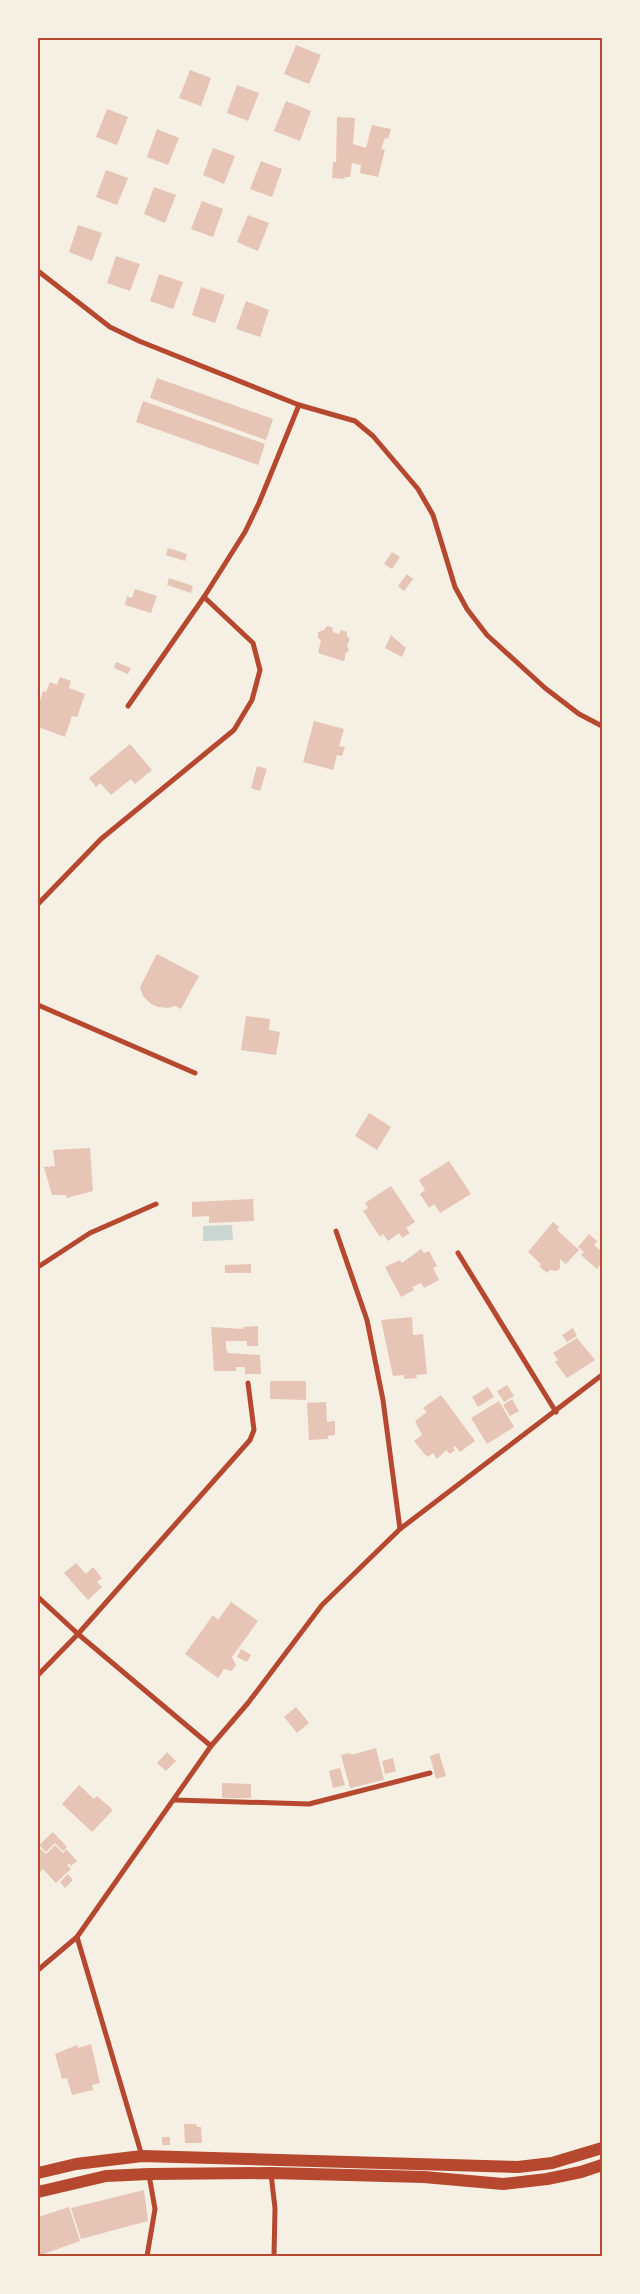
<svg xmlns="http://www.w3.org/2000/svg" width="640" height="2294" viewBox="0 0 640 2294" font-family="Karla,sans-serif">
<style>
.water{fill:#c9d6d2}
.building{fill:#e6c5b7}
.lines{fill:none;stroke-linecap:round;stroke-linejoin:round}
.minor{stroke:#b5482f;stroke-width:5}
.primary{stroke:#b5482f;stroke-width:12}
.neatline{fill:none;stroke:#b5482f;stroke-width:2}
</style>
<rect width="100%" height="100%" fill="#f6efe4"/>
<polygon class="water" points="232,1225 233,1240 203,1241 203,1226"/>
<g class="building">
<polygon points="296,45 321,55 309,84 284,74"/>
<polygon points="190,70 211,78 201,106 179,98"/>
<polygon points="237,85 259,93 248,121 227,113"/>
<polygon points="286,101 311,111 300,141 274,131"/>
<polygon points="107,109 128,117 117,145 96,137"/>
<polygon points="337,117 355,118 353,144 366,148 372,125 391,129 388,139 385,138 381,149 385,150 378,177 360,173 361,165 352,163 350,177 344,177 345,179 332,178 333,162 336,162"/>
<polygon points="157,129 179,138 168,165 147,157"/>
<polygon points="213,148 235,156 224,184 203,175"/>
<polygon points="261,161 282,169 272,197 250,189"/>
<polygon points="106,170 128,178 117,205 96,197"/>
<polygon points="154,187 176,195 165,223 144,214"/>
<polygon points="202,201 223,209 213,237 191,229"/>
<polygon points="248,215 269,223 258,251 237,242"/>
<polygon points="78,225 102,233 92,261 69,252"/>
<polygon points="116,256 140,264 130,291 107,283"/>
<polygon points="159,274 183,282 173,309 150,301"/>
<polygon points="201,287 225,295 215,323 192,315"/>
<polygon points="246,301 269,310 260,337 236,329"/>
<polygon points="157,378 273,419 266,440 150,398"/>
<polygon points="143,401 265,444 258,465 136,422"/>
<polygon points="168,548 187,554 185,561 166,555"/>
<polygon points="392,552 400,557 392,569 384,564"/>
<polygon points="407,574 413,579 404,591 398,586"/>
<polygon points="169,578 193,586 191,593 167,585"/>
<polygon points="135,589 157,596 151,613 125,605 127,596 132,598"/>
<polygon points="327,626 332,627 333,632 339,634 341,630 347,632 347,637 350,638 347,646 349,650 345,654 345,659 343,661 318,653 321,640 318,638 318,632 324,630"/>
<polygon points="391,635 406,648 402,657 385,648"/>
<polygon points="116,662 131,668 128,674 114,668"/>
<polygon points="60,677 71,681 69,688 85,694 77,717 72,716 65,737 38,727 38,700 40,701 43,691 46,692 50,682 57,685"/>
<polygon points="314,721 344,729 339,746 345,747 342,756 337,755 333,770 303,762"/>
<polygon points="130,744 152,770 135,784 131,779 111,795 100,783 96,787 89,778"/>
<polygon points="257,766 267,769 260,791 251,788"/>
<polygon points="157,954 199,976 181,1009 175,1006 168,1008 158,1007 151,1004 143,996 140,987"/>
<polygon points="246,1016 270,1019 269,1030 280,1032 276,1055 241,1050"/>
<polygon points="369,1113 391,1127 377,1150 355,1136"/>
<polygon points="90,1148 93,1191 67,1198 66,1195 52,1195 44,1167 55,1166 53,1150"/>
<polygon points="449,1161 471,1194 440,1213 434,1204 429,1208 420,1194 425,1190 419,1180"/>
<polygon points="391,1186 415,1222 406,1228 410,1233 402,1238 399,1233 388,1241 383,1234 380,1237 363,1211 368,1208 365,1203"/>
<polygon points="253,1199 254,1221 209,1223 209,1216 192,1217 192,1202"/>
<polygon points="553,1222 559,1227 557,1230 579,1250 566,1264 560,1259 560,1268 557,1271 550,1270 547,1273 539,1266 541,1264 528,1252"/>
<polygon points="589,1234 597,1241 594,1245 602,1252 602,1262 597,1269 581,1255 584,1252 578,1247"/>
<polygon points="421,1249 424,1253 429,1251 437,1266 433,1268 439,1280 424,1288 421,1283 412,1287 414,1290 401,1297 385,1267 400,1260 402,1263"/>
<polygon points="251,1264 251,1273 225,1273 225,1265"/>
<polygon points="412,1317 413,1335 423,1334 427,1374 416,1375 417,1378 404,1379 404,1375 393,1376 381,1320"/>
<polygon points="258,1326 258,1346 247,1346 247,1341 226,1341 226,1349 228,1353 260,1355 261,1374 245,1374 245,1367 236,1367 236,1371 214,1371 211,1327 243,1329 243,1327"/>
<polygon points="573,1328 577,1336 567,1342 562,1335"/>
<polygon points="577,1338 595,1360 567,1378 555,1362 558,1360 553,1353"/>
<polygon points="270,1381 306,1381 306,1400 270,1399"/>
<polygon points="507,1385 514,1396 504,1402 497,1391"/>
<polygon points="488,1387 494,1397 478,1407 472,1397"/>
<polygon points="441,1395 475,1441 460,1452 455,1446 453,1448 455,1450 450,1454 446,1450 437,1459 433,1453 427,1457 414,1441 422,1435 415,1421 427,1412 423,1408"/>
<polygon points="512,1399 519,1411 510,1416 503,1405"/>
<polygon points="499,1401 514,1427 487,1444 471,1418"/>
<polygon points="326,1402 327,1422 335,1421 335,1435 328,1436 328,1439 309,1440 307,1403"/>
<polygon points="76,1563 86,1574 93,1567 102,1578 97,1582 102,1587 88,1600 64,1573"/>
<polygon points="231,1602 258,1621 232,1657 236,1665 234,1668 231,1671 224,1669 218,1678 185,1654 213,1615 218,1620"/>
<polygon points="241,1649 251,1655 247,1662 237,1657"/>
<polygon points="296,1707 309,1723 297,1733 284,1717"/>
<polygon points="376,1748 384,1780 350,1788 341,1755 351,1753 351,1755"/>
<polygon points="167,1752 176,1761 166,1771 157,1763"/>
<polygon points="439,1753 446,1776 436,1779 430,1756"/>
<polygon points="393,1758 396,1771 385,1774 382,1761"/>
<polygon points="340,1768 345,1785 333,1788 329,1771"/>
<polygon points="222,1783 251,1784 251,1798 222,1798"/>
<polygon points="79,1785 94,1799 97,1796 113,1810 92,1832 62,1804"/>
<polygon points="53,1832 67,1847 63,1851 55,1843 46,1852 39,1845"/>
<polygon points="55,1845 63,1853 66,1849 77,1861 71,1866 69,1863 67,1865 71,1869 56,1883 43,1869 39,1873 38,1872 38,1847 46,1854"/>
<polygon points="68,1874 73,1880 65,1888 60,1882"/>
<polygon points="91,2044 100,2083 92,2085 93,2090 72,2095 67,2078 62,2079 55,2054 77,2045 78,2048"/>
<polygon points="184,2124 196,2124 197,2127 201,2127 202,2143 185,2143"/>
<rect x="162" y="2137" width="8" height="8"/>
<polygon points="144,2190 148,2221 81,2239 71,2208"/>
<polygon points="69,2207 80,2241 38,2256 38,2217"/>
</g>
<g class="lines">
<g class="minor">
<polyline points="38,271 110,327 139,341 299,405 355,421 373,436 418,489 433,515 455,587 467,609 487,635 545,688 579,714 602,726"/>
<polyline points="128,706 204,597"/>
<polyline points="38,904 101,839 234,730 252,700 260,670 253,643 204,597 245,532 259,503 299,405"/>
<polyline points="38,1005 195,1073"/>
<polyline points="458,1253 556,1412"/>
<polyline points="38,1267 90,1233 156,1204"/>
<polyline points="400,1529 602,1375"/>
<polyline points="38,1597 78,1634 211,1746"/>
<polyline points="38,1675 78,1634 250,1440 254,1430 248,1383"/>
<polyline points="175,1800 309,1804 430,1773"/>
<polyline points="77,1937 211,1746 248,1703 322,1605 400,1529 383,1400 367,1320 336,1231"/>
<polyline points="38,1970 77,1937 142,2156"/>
<polyline points="271,2174 275,2208 274,2256"/>
<polyline points="147,2256 155,2209 149,2175"/>
</g>
<g class="primary">
<polyline points="38,2173 76,2164 142,2156 518,2167 552,2163 602,2148"/>
<polyline points="38,2192 106,2176 149,2174 271,2173 424,2177 503,2184 547,2179 581,2172 602,2165"/>
</g>
</g>
<rect width="640" height="2294" fill="none" stroke="#f6efe4" stroke-width="78"/>
<rect x="39" y="39" width="562" height="2216" class="neatline"/>
</svg>
